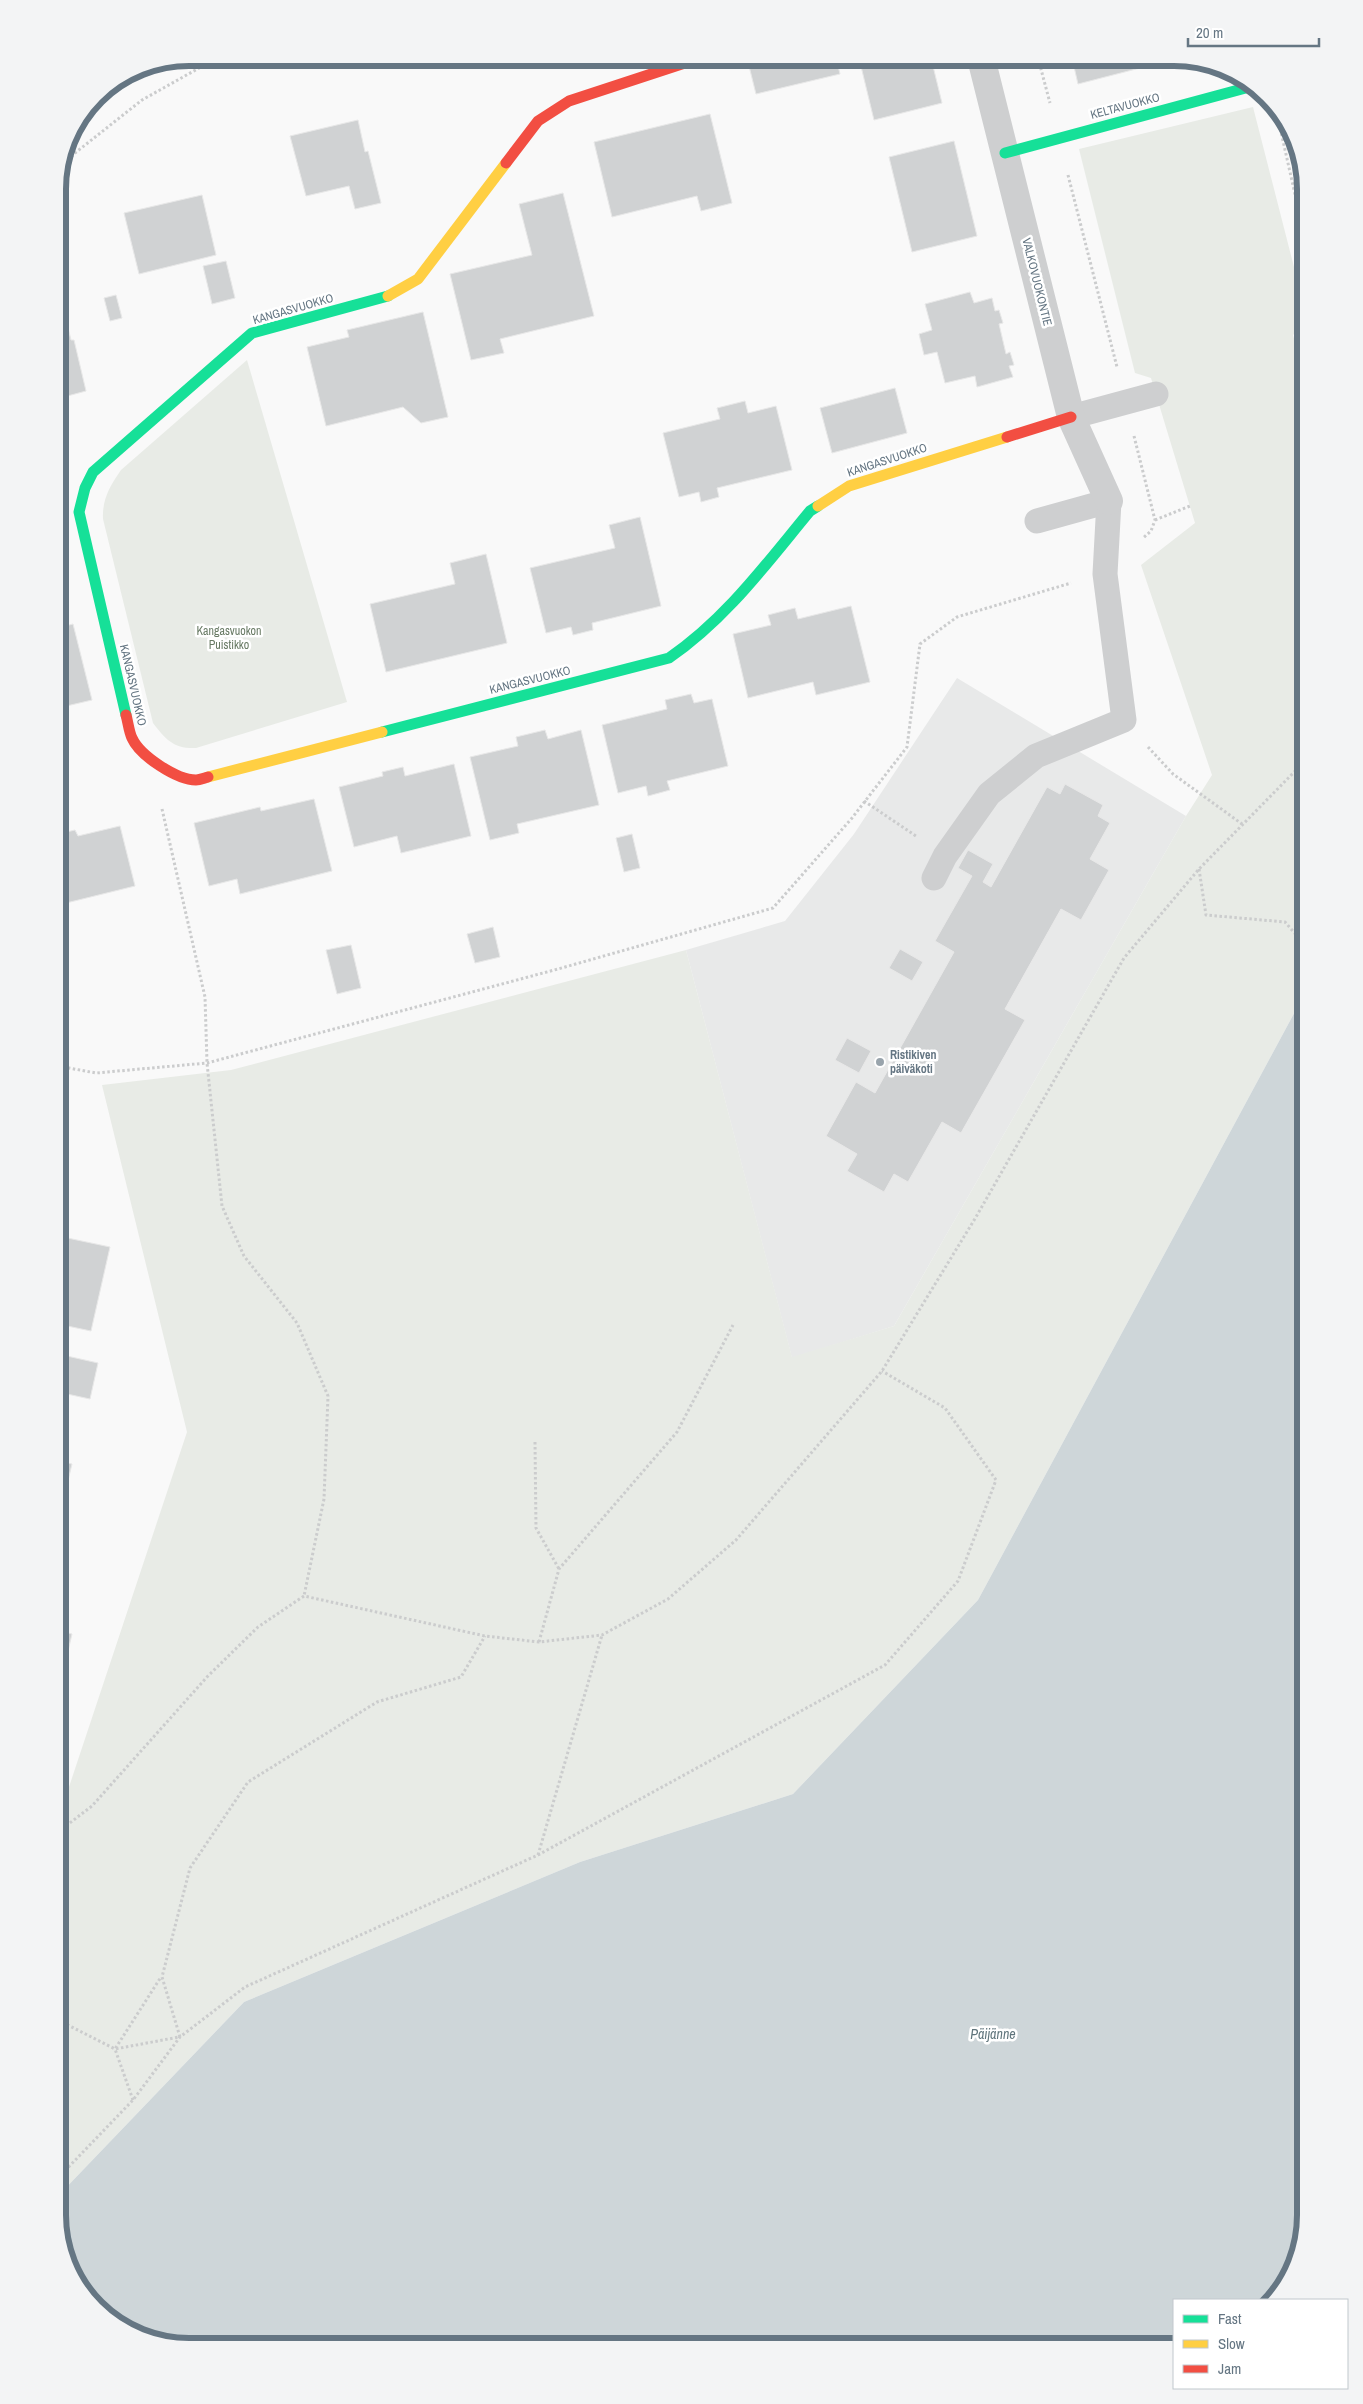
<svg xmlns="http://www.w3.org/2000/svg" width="1363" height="2404" viewBox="0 0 1363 2404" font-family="'Archivo Narrow',sans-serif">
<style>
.built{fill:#e8e9e9}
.green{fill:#e8ebe6}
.water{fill:#ced6d9}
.building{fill:#d0d2d3;stroke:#e8e8e8}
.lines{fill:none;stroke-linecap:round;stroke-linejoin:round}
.path{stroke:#cbcccd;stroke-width:3;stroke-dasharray:2.5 2.5;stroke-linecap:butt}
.lane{stroke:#cecfd0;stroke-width:25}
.street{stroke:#cecfd0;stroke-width:28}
.fast{stroke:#16e098;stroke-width:11}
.slow{stroke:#ffcf43;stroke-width:11}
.jam{stroke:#f24e42;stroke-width:11}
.poi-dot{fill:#99a4ac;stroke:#fff;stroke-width:2}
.labels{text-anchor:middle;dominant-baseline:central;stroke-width:5;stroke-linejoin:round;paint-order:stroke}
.street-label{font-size:12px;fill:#657683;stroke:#fff}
.park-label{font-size:12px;fill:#687a64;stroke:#fff}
.poi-label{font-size:12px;font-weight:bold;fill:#657683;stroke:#fff;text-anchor:start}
.water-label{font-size:14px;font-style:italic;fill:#60757c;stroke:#fff}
.rim{fill:none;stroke:#657683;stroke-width:6}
</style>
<rect width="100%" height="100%" fill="#f9f9f9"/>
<polygon class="built" points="957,678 1186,816 894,1326 792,1358 686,950 785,921 854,834"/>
<g class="green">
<polygon points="1253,107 1305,310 1305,324 1293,335 1305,376 1305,993 978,1600 793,1794 580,1862 244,2002 58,2196 58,1795 66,1796 187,1432 102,1085 231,1070 686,950 792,1357 894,1326 1186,816 1212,775 1141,565 1195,523 1151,378 1135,373 1079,149"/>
<path d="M 247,360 L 347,702 L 196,748 C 174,749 166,740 153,723 L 103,519 C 102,499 110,486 121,470 Z"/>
</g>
<polygon class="water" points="1305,993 1305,2215 1283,2288 1269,2300 1174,2300 1174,2346 181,2346 116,2324 71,2273 58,2215 58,2196 244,2002 580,1862 793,1794 978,1600"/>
<g class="building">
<polygon points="491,58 518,58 518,59 492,65"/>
<polygon points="747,58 836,58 840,74 756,94"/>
<polygon points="859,58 931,58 942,103 874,120"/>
<polygon points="1072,58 1170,58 1171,60 1078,84"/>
<polygon points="710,114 732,203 701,211 697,196 612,217 594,142"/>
<polygon points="358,120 365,152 368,151 381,203 355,209 349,186 306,196 290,136"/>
<polygon points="954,141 977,236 912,252 889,157"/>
<polygon points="563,193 594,316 500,339 504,353 471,360 450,274 532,255 519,204"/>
<polygon points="202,195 216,255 139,274 124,213"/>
<polygon points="226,261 235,298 212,304 203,266"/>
<polygon points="970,292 974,303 992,298 995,311 999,310 1003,323 999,324 1006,354 1010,352 1014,365 1009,366 1013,377 977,387 975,376 945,383 937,352 924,355 919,334 932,330 925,304"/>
<polygon points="116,295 122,318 110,321 104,298"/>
<polygon points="63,308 71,340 74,340 86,391 60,398 58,386 58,309"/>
<polygon points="423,312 448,417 421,423 403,407 326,426 307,347 349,337 347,330"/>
<polygon points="895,388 907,433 832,453 820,408"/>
<polygon points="745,401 748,413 776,406 792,470 717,488 719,497 701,502 699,492 679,497 663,433 720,419 717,408"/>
<polygon points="640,517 661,606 592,623 593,630 573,635 571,627 546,633 530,568 615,548 609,525"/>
<polygon points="486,554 507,643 386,672 370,604 455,584 450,563"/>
<polygon points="851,606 870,682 816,695 813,682 748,698 733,634 771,625 768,615 795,608 798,619"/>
<polygon points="73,624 92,700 58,708 58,628"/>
<polygon points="691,694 694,703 712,699 728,766 667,781 670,790 648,796 646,786 618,793 602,725 667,709 665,700"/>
<polygon points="545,730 548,739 581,730 599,805 517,824 519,833 490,840 470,757 518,746 516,737"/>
<polygon points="454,764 471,836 401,853 397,836 354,847 339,787 383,776 382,772 403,767 405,776"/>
<polygon points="1065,784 1103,805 1098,816 1110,823 1090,859 1109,870 1081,920 1061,909 1005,1009 1025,1020 961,1133 942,1122 908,1182 894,1174 884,1192 847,1171 857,1154 826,1136 856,1082 875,1093 954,952 935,941 972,876 958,868 968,850 993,864 983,882 991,887 1047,787 1060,794"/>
<polygon points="314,799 332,871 240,894 237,879 209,886 194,823 260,807 261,811"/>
<polygon points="120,826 135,886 58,905 58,834 75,830 78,836"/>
<polygon points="632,834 640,868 624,872 616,838"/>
<polygon points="493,927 500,957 475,963 467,934"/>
<polygon points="351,945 361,988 337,994 326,950"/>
<polygon points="900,949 923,962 912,981 889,968"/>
<polygon points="847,1038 871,1051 859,1073 835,1060"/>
<polygon points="58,1236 110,1247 91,1331 58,1324"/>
<polygon points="58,1354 98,1363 90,1399 58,1392"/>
<polygon points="58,1461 72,1464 61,1509 58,1508"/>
<polygon points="58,1614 64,1615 60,1631 72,1634 63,1672 58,1671"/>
</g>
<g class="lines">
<g class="path">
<polyline points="1038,58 1050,103"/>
<polyline points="1277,114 1305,239"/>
<polyline points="61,168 75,153 142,100 217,58"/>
<polyline points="1068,175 1117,367"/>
<polyline points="1298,351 1305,349"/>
<polyline points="1134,436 1155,520 1151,531 1143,538"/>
<polyline points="1155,520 1190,506"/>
<polyline points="1148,747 1173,774 1242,824"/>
<polyline points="864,801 916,836"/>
<polyline points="162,809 205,997 207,1063 222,1206 244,1256 297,1323 328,1396 324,1499 304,1596"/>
<polyline points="1199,869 1206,915 1285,922 1305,945"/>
<polyline points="58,1066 96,1073 207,1063 558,969 773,908 852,818 907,747 920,644 957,617 1071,583"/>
<polyline points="535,1442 536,1528 559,1569"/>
<polyline points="539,1642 559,1569 677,1432 733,1325"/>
<polyline points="58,1832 92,1806 207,1677 258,1627 304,1596 485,1636 539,1642 602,1635 668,1599 736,1540 882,1371 976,1217 1124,958 1199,869 1305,761"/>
<polyline points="538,1855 602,1635"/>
<polyline points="58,2020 115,2049 179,2037"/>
<polyline points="180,2037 162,1977 190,1868 248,1782 377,1702 461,1677 485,1636"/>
<polyline points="133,2100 115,2049 161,1977"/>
<polyline points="58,2178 133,2100 180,2037 245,1987 538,1855 885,1665 958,1581 996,1480 945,1408 882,1371"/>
</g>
<g class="lane">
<polyline points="1071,417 1156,394"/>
<polyline points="934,878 945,856 989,794 1036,756 1124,720 1105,574 1109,501 1037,521"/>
</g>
<polyline class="street" points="981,58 1071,417 1109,501"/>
<g class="fast">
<polyline points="1005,153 1253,86"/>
<polyline points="126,715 79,512 85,488 93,472 252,333 388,296"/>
<path d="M 382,732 L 669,658 C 726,619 766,564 810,511 L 818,506"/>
</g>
<g class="slow">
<polyline points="388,296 418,279 506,163"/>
<polyline points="818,506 849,486 1007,437"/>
<polyline points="208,777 382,732"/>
</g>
<g class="jam">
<polyline points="506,163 538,121 569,101 700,58"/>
<polyline points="1007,437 1071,417"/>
<path d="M 126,715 C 128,722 129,732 132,738 C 140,756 177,780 196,780 C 200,780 204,778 208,777"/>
</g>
</g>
<circle class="poi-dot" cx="880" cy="1062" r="5"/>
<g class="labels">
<g class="street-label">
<text transform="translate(1125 106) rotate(-15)">KELTAVUOKKO</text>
<text transform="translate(1037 282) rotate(76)">VALKOVUOKONTIE</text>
<text transform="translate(293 309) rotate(-16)">KANGASVUOKKO</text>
<text transform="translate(887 460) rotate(-18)">KANGASVUOKKO</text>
<text transform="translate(530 680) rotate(-14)">KANGASVUOKKO</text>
<text transform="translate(133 685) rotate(77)">KANGASVUOKKO</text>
</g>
<g class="park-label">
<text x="229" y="631">Kangasvuokon<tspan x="229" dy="14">Puistikko</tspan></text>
</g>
<g class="poi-label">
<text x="890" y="1055">Ristikiven<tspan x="890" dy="14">päiväkoti</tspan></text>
</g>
<g class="water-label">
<text x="993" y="2034">Päijänne</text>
</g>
</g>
<path d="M0 0H1363V2404H0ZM189 66H1174A123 123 0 0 1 1297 189V2215A123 123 0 0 1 1174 2338H189A123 123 0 0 1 66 2215V189A123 123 0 0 1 189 66Z" fill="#f3f4f5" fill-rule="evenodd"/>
<path class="rim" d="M189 66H1174A123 123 0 0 1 1297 189V2215A123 123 0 0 1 1174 2338H189A123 123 0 0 1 66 2215V189A123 123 0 0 1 189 66Z"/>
<rect x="1173" y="2299" width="175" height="90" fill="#ffffff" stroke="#c1c8cd"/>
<rect x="1183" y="2315" width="25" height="8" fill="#16e098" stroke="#c1c8cd"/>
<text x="1218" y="2324" font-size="15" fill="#657683">Fast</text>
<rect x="1183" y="2340" width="25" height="8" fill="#ffcf43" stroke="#c1c8cd"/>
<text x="1218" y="2349" font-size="15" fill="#657683">Slow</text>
<rect x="1183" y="2365" width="25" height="8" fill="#f24e42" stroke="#c1c8cd"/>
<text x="1218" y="2374" font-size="15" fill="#657683">Jam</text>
<path d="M1188 38v8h131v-8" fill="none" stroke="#657683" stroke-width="2.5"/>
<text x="1196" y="38" font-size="15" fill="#657683" stroke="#ffffff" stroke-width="4" paint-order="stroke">20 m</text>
</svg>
